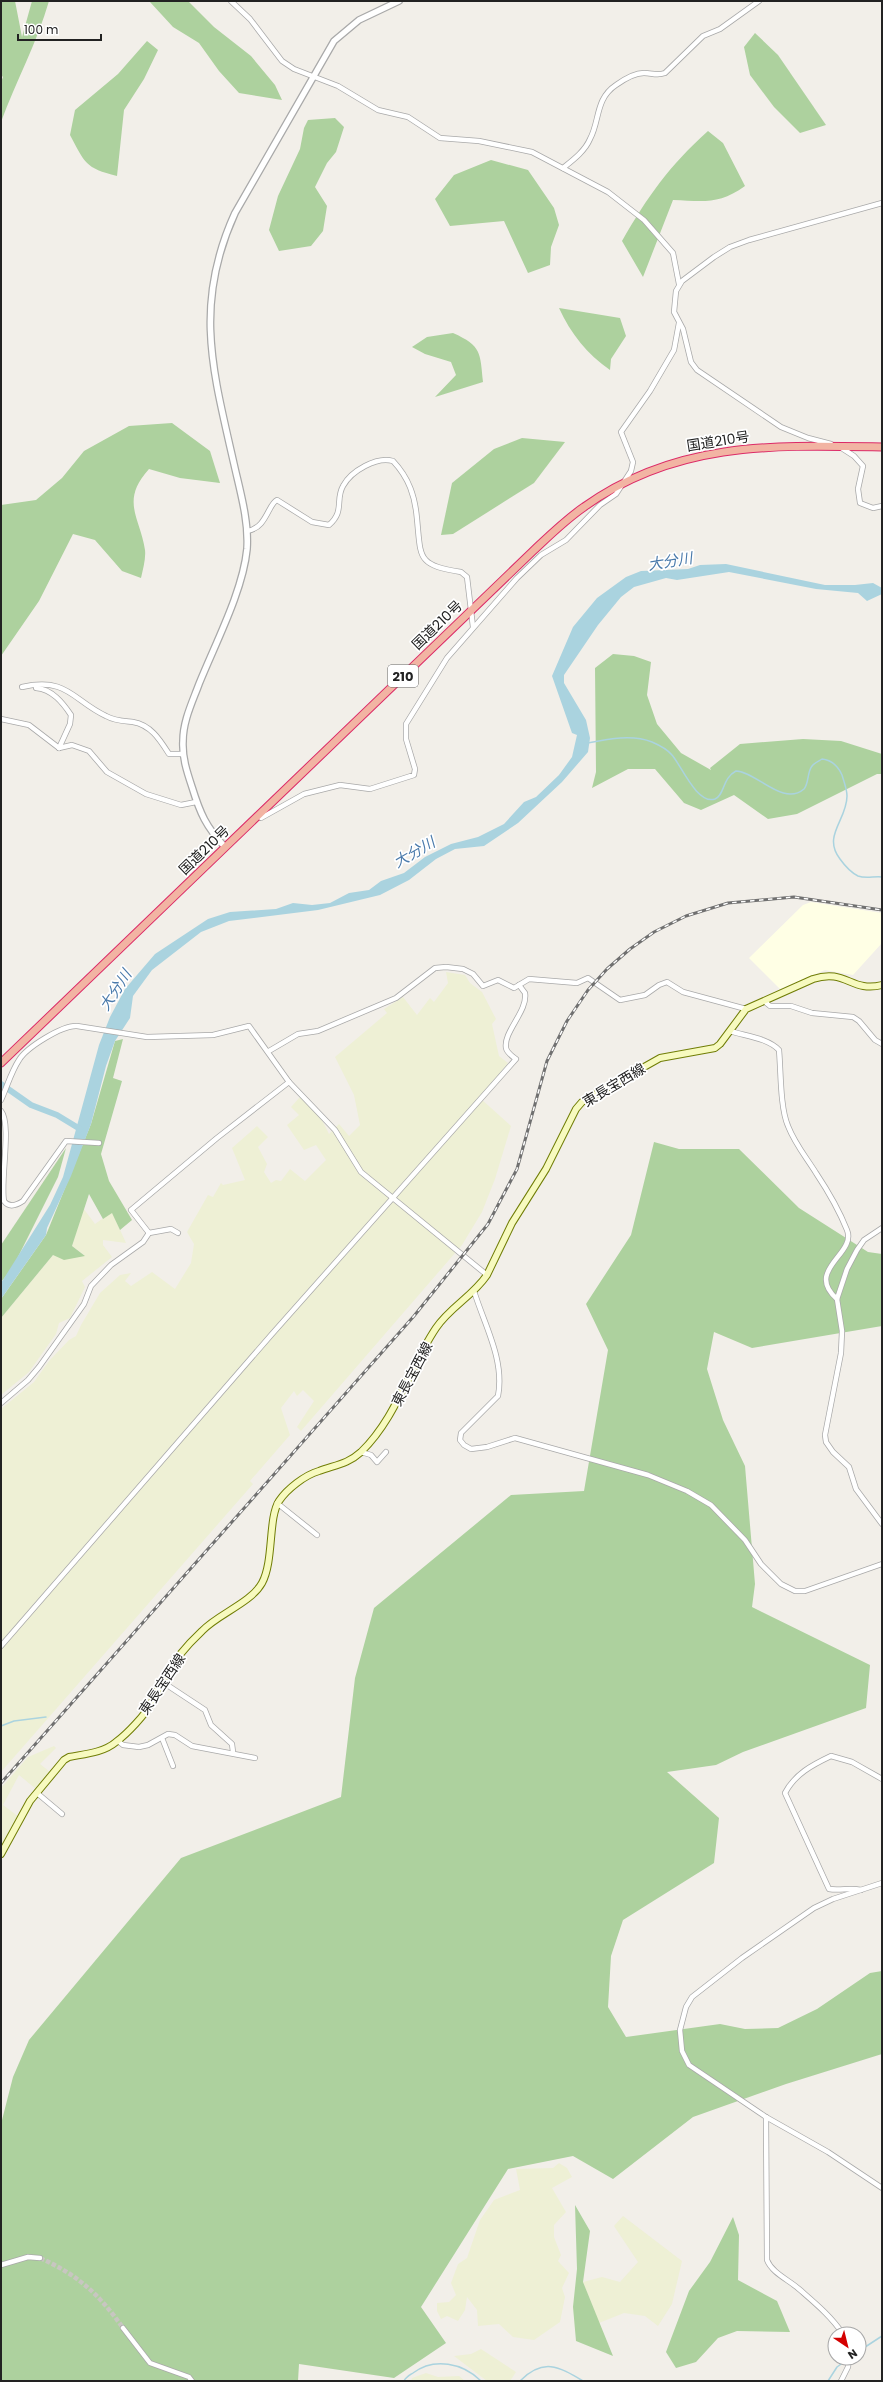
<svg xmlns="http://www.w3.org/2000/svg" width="883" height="2382" viewBox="0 0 883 2382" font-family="Poppins,'Noto Sans JP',sans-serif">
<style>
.education{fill:#ffffe5}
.farmland{fill:#eef0d5}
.forest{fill:#add19e}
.water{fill:#aad3df}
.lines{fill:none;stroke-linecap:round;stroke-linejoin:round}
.stream{stroke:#aad3df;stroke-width:1.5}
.canal{stroke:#aad3df;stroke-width:6}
.minor-tunnel{stroke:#c8c6c1;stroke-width:4.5;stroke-dasharray:4.5 2;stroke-linecap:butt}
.minor-casing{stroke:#a9a9a9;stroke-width:6}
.tertiary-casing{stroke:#a9a9a9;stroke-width:8}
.secondary-casing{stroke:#707d05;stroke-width:8}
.trunk-casing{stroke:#dc2a67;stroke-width:9}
.minor{stroke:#fff;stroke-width:4.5}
.tertiary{stroke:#fff;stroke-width:5.5}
.secondary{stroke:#f7fabf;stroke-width:6}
.trunk{stroke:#f2b4a3;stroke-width:7}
.rail-casing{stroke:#707070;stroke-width:3}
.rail{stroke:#fff;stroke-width:1.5;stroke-dasharray:4.5;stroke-linecap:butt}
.labels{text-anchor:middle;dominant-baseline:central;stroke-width:3.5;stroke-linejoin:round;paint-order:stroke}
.shield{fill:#fff;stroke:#646464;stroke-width:1}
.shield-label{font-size:13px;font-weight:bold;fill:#222}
.street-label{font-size:14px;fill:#222;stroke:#fff}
.water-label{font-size:15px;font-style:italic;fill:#4a7aab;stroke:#fff}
</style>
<rect width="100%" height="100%" fill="#f2efe9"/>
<polygon class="education" points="811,902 882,913 882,943 853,975 825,970 780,989 749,958 803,905"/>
<g class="farmland">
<polygon points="446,972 465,975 470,983 482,992 496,1019 492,1024 499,1056 508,1063 480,1098 511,1126 495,1179 482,1212 462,1245 301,1431 297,1427 314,1401 303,1390 297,1396 294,1391 281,1408 290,1435 250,1481 253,1484 1,1772 1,1409 34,1382 49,1361 69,1340 76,1336 81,1325 100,1293 120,1275 131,1273 125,1281 131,1286 152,1272 175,1289 191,1263 194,1244 187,1232 208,1195 213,1197 221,1183 223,1185 245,1180 232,1148 257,1126 268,1137 258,1147 267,1164 264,1172 271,1183 276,1180 281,1181 290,1169 305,1181 326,1160 316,1145 304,1150 287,1125 299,1115 291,1107 300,1097 321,1118 329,1134 339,1124 349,1136 360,1125 354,1095 335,1057 387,1013 384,1009 403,997 417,1015 430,998 434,1002 448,983"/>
<polygon points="83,1208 95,1224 112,1212 126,1243 103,1240 103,1245 112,1257 82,1281 85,1287 70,1318 59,1323 56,1334 29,1372 1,1395 1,1318 53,1255 84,1255 72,1246"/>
<polygon points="54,1746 56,1748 40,1764 50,1772 36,1789 19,1775 3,1805 19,1817 1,1848 1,1788 28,1757"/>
<polygon points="559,2163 567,2168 572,2177 552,2188 566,2212 554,2225 554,2237 561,2255 558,2261 569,2273 562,2288 565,2297 560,2322 534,2340 513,2337 499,2324 478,2326 477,2310 467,2297 465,2310 458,2321 447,2316 441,2319 437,2311 437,2303 449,2302 456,2295 451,2283 458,2264 467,2258 480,2220 494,2200 520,2190 516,2169 553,2168"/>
<polygon points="623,2216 682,2261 672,2304 658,2326 645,2316 624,2313 599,2323 583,2282 602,2277 620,2282 638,2262 614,2226"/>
<polygon points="481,2349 516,2372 510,2381 487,2381 454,2356 471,2354"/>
<polygon points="426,2373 438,2377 459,2376 465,2381 411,2381 412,2378"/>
</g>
<g class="forest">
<path d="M 1,1 L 15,1 L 22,37 L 32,1 L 49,1 C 37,43 16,81 1,122 L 1,82 L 3,77 L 1,75 Z"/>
<polygon points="188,1 214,27 251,56 275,85 282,100 239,93 219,71 199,43 173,27 150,2"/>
<polygon points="755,33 778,55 826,125 800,133 774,107 750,75 744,47"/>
<path d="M 147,41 L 158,50 L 144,79 L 124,110 L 117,176 C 85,168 85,163 70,135 L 75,110 L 118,74 Z"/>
<polygon points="335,118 344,127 336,152 327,163 315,187 327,206 323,231 311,246 279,251 269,230 278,196 300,149 304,128 308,120"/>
<path d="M 708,131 L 723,143 L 745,186 C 719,205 703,201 673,200 L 643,277 L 622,241 C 648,196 669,166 708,131 Z"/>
<polygon points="491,160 528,170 554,208 559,225 551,247 550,265 528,273 504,221 450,226 435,199 454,175"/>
<path d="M 559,308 L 620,318 L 626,336 L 611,359 L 610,370 C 587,354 571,334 559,308 Z"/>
<path d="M 453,333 C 482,346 480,353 483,382 L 435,397 L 456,375 L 451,362 L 425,354 L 412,347 L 427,337 Z"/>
<path d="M 172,423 L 210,451 L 220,483 L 180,478 L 149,469 C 120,501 140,517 145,550 C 146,558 143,569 141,578 L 122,571 L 95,540 L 73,534 L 39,601 L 1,656 L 1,505 L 36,500 L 62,478 L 84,451 L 129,426 Z"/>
<polygon points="522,438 565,442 534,483 453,534 441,535 452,483 494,449"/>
<polygon points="613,654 634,656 651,662 647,695 657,724 681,753 711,770 710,768 740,744 803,739 841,741 882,754 882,774 877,774 797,814 768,819 734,795 701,810 684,803 655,769 628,769 592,788 596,772 595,668"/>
<polygon points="123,1039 113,1078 122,1081 101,1154 109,1181 132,1220 120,1230 112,1213 103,1219 89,1194 72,1246 85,1256 64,1260 53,1255 1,1318 1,1299 46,1235 91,1124 115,1041"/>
<polygon points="654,1142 679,1149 739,1149 799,1208 868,1252 882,1254 882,1326 752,1348 714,1332 707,1369 723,1420 745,1466 755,1584 752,1607 870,1665 866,1708 743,1752 716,1765 667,1772 719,1818 714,1863 623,1920 611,1956 608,2007 626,2037 720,2024 745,2029 778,2028 817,2009 870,1973 882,1971 882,2054 786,2084 693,2117 613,2179 573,2156 508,2169 421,2307 446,2343 394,2378 299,2364 298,2381 1,2381 1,2124 13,2077 29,2040 181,1858 341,1797 355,1678 374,1608 511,1495 584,1491 608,1350 586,1304 631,1235"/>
<polygon points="66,1148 58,1177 12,1269 1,1282 1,1245"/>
<polygon points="575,2205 590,2231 583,2282 613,2356 576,2341 573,2307 577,2269"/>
<polygon points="733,2217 739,2235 738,2280 777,2301 790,2332 737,2331 718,2338 696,2362 676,2368 666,2352 689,2291 710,2262"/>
</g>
<polygon class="water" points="726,564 825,585 855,585 873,583 882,588 882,594 867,601 858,593 816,589 729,572 677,580 666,578 634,587 621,597 598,625 564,675 564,683 586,720 590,738 588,752 562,782 518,823 484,846 455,849 436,859 409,880 380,895 318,910 229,921 201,932 152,970 133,996 130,1018 115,1041 106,1066 91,1124 71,1176 47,1228 46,1235 1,1299 1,1283 50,1205 63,1177 99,1045 110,1017 125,989 155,954 208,919 230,912 276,909 293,903 312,905 330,903 349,893 369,890 381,881 404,873 425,857 451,844 478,837 504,824 524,802 536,797 559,775 572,757 577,735 572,733 552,676 573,627 597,598 626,577 641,571 688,569 700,565"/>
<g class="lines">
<g class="stream">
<path d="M 588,743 C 608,739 632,734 652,742 C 659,745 667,749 672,755 C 681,765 697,805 715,799 C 725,795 722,778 736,771 C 757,772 783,807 804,789 C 809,784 807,772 812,766 C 814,763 819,761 822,759 C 832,760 838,766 842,775 C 844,782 847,789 847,796 C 847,820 822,836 840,859 C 845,866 850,872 858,876 C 866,879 874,876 882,877"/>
<polyline points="1,1726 14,1721 46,1717"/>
<polyline points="859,2351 882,2336"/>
<path d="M 404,2381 C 406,2377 410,2375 413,2373 C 434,2357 463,2363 481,2381"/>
<path d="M 520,2381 C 543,2358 558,2366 583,2381"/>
<polyline points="828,2381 837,2367 848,2359"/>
</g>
<polyline class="canal" points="1,1084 31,1105 57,1115 80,1129"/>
<path class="minor-tunnel" d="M 40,2258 C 78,2275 99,2294 123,2328"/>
<defs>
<g id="minor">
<polyline points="231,1 250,19 282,61 294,69 338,86 378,110 408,117 440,138 479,141 532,152 608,192 644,220 673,253 679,284"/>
<path d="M 563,168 C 573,160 585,151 590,139 C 600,121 595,99 616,85 C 623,80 635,73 644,73 C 652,73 657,76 665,73 L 703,36 L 720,29 L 759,1"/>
<polyline points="831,444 808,438 781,427 697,370 691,362 683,329 674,312 676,291 682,281 714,257 730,247 749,240 882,203"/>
<polyline points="840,447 854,456 863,466 858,489 860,503 873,508 882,506"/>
<path d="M 247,531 C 267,528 268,504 277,500 L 312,522 L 329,525 C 345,511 335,500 343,486 C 351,471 377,456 393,461 C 409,478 415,496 417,519 C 421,559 417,565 461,572 L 467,577 L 473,627"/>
<path d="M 22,687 C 68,677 72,700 106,716 C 115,721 124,721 133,722 C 151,725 160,740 169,754 L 183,754"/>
<path d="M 36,688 C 52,689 63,703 71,715 L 70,724 L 59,748"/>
<polyline points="1,719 29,725 59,748"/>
<polyline points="59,748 72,745 89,751 107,772 146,794 181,805 196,802"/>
<polyline points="258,816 261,818 304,794 340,785 370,789 414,775 415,769 406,739 406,724 447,658 517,578 541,555 566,540 600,505 616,494 631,471 633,462 621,432 650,391 674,350 679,323"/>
<polyline points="764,1001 770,1006 791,1006 812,1013 853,1017 859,1021 875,1040 882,1044"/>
<path d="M 730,1031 C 745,1036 768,1038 779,1050 C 781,1072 780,1107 788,1126 C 795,1144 806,1157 816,1173 C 828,1191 839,1210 847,1230 C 857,1254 804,1270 837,1299"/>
<polyline points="269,1051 298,1034 318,1031 396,998 435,968 446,967 463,969 473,974 483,986 498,980 514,988 529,979 577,983 588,978 620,1000 645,995 659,985 667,982 683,992 746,1009"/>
<path d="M 1,1100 C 7,1087 11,1072 19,1060 C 26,1048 62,1025 77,1026 L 147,1037 L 213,1035 L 249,1026 L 289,1082 L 335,1130 L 361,1172 L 487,1275"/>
<path d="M 1,1111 C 12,1124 0,1181 4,1201 C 9,1208 17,1205 23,1201 L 66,1141 L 99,1143"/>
<polyline points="882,1228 864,1240 857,1250 847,1269 837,1299 842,1331 841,1353 825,1435 826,1442 833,1452 849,1467 856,1489 882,1524"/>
<polyline points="149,1233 131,1210 217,1138 289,1082"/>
<polyline points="149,1233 171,1229 178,1233"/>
<path d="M 474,1291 C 484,1324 505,1360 498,1396 L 461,1433 L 460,1440 L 464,1445 L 471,1449 L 487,1447 L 515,1438 L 648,1475 L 687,1491 L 711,1505 L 745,1540 L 761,1564 L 781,1584 L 795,1591 L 805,1591 L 882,1564"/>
<polyline points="1,1403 28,1380 39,1367 84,1304 91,1286 111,1265 143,1242 149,1233"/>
<polyline points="361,1452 371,1455 377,1462 386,1452"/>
<polyline points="277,1503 317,1535"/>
<path d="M 1,1646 L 272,1334 L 516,1059 C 512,1056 507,1053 506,1048 C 503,1032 528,1011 525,993 L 519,985"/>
<polyline points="161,1681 205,1710 211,1725 232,1744 233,1752"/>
<polyline points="162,1738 173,1766"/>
<polyline points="118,1741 123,1745 139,1747 148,1745 168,1734 175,1735 192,1746 255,1758"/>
<polyline points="37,1793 62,1814"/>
<polyline points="882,1883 833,1899 814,1908 742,1958 692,1997 686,2007 680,2030 682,2051 689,2065 766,2117 828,2152 882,2188"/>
<path d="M 861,1890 C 850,1887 841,1891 829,1889 L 785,1793 C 795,1774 812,1765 831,1756 L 852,1762 L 882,1779"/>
<path d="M 766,2117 L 767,2260 C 772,2273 789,2280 799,2289 C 815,2303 831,2316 843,2334"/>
<polyline points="1,2265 28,2257 40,2258"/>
<polyline points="123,2328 150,2363 189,2377 192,2381"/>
<polyline points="841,2381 848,2367 849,2358"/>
</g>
<path id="tertiary" d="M 225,847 C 206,827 200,813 192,787 C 187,772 182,757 183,741 C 183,721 192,703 199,684 C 215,644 243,591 247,549 C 249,521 240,491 234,464 C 213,371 193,305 235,213 L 334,41 L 359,20 L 399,1"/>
<path id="secondary" d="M 1,1854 L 30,1801 L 64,1760 L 69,1757 C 84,1754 103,1753 116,1742 C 127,1734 146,1714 152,1702 C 156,1696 158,1688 162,1681 C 172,1663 187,1645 202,1631 C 218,1614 251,1603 262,1583 C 274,1561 268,1518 279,1501 C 287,1489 305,1475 319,1471 C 335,1465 348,1464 361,1452 C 397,1417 409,1368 436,1328 C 450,1307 473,1296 487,1275 L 512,1223 L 546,1169 L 576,1109 L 582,1102 L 660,1058 L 715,1048 L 720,1044 L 746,1009 L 813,979 C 846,968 851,993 882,985"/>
<path id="trunk" d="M 1,1063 L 533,551 C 549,536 565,520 584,507 C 676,441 775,445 882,447"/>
</defs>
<use href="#minor" class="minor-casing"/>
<use href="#tertiary" class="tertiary-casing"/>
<use href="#secondary" class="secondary-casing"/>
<use href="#trunk" class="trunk-casing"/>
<use href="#minor" class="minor"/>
<use href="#tertiary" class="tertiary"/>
<use href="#secondary" class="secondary"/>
<use href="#trunk" class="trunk"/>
<defs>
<polyline id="rail" points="1,1783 414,1316 488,1224 517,1169 547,1061 567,1021 588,990 607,969 630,949 654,932 686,916 728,903 794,897 882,910"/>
</defs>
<use href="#rail" class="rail-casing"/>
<use href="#rail" class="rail"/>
</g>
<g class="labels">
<rect class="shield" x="388" y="665" width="30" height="22" rx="3"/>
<g class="shield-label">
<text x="403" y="676">210</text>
</g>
<g class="street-label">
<text transform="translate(718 441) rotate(-9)">国道210号</text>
<text transform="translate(437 625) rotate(-44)">国道210号</text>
<text transform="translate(204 850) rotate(-44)">国道210号</text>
<text transform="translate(614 1085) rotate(-31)">東長宝西線</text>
<text transform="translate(412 1374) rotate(-62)">東長宝西線</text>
<text transform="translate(162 1684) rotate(-56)">東長宝西線</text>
</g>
<g class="water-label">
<text transform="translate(670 561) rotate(-9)">大分川</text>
<text transform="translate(414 852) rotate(-30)">大分川</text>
<text transform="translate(115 990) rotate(-57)">大分川</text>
</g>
</g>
<rect width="883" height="2382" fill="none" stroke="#222222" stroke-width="4"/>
<g transform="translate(847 2346) rotate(145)"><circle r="19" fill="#ffffff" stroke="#a7a7a7"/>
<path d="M0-3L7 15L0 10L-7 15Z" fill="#d40000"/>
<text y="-6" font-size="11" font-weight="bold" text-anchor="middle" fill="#222222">N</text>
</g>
<path d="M18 34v6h83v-6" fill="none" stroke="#222222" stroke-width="2"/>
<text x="24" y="34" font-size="12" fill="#222222" stroke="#ffffff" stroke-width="3" paint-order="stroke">100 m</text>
</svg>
